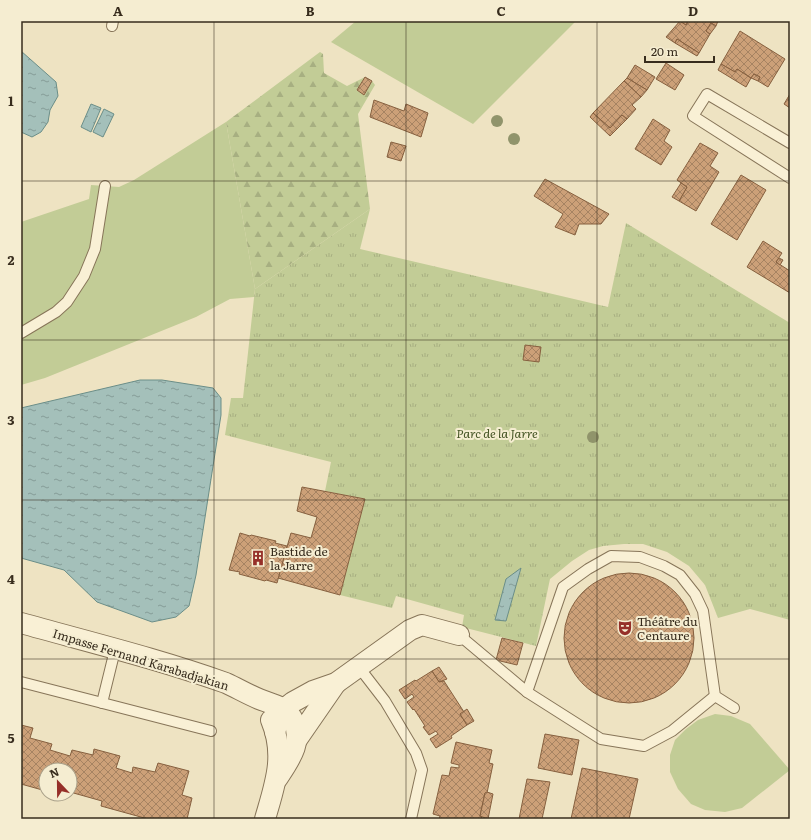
<svg xmlns="http://www.w3.org/2000/svg" width="811" height="840" viewBox="0 0 811 840" font-family="Literata,serif">
<style>
.green{fill:#c2cc96}
.forest{fill:url(#forest-firs)}
.park{fill:url(#park-tufts)}
.water{fill:url(#water-ripples);stroke:#6b8e88}
.building{fill:url(#building-cross-hatch);stroke:#86603f}
.lines{fill:none;stroke-linecap:round;stroke-linejoin:round}
.lane-casing{stroke:#877559;stroke-width:12}
.street-casing{stroke:#877559;stroke-width:22}
.lane{stroke:#f9f0d5;stroke-width:10}
.street{stroke:#f9f0d5;stroke-width:20}
.tree{fill:#90946b}
.grid{fill:none;stroke:#372c1d;stroke-width:1;stroke-opacity:0.55}
.labels{text-anchor:middle;dominant-baseline:central;stroke-width:4;stroke-linejoin:round;paint-order:stroke}
.park-label{font-size:12px;font-style:italic;fill:#445424;stroke:#f5edd1}
.poi-label{font-size:12px;fill:#372c1d;stroke:#f5edd1;text-anchor:start}
.street-label{font-size:12px;fill:#372c1d;stroke:#f5edd1}
.neatline{fill:none;stroke:#372c1d;stroke-width:1.5}
.grid-label{font-size:13px;text-anchor:middle;font-weight:bold;fill:#372c1d}
</style>
<defs>
<pattern id="forest-firs" width="22" height="20" patternUnits="userSpaceOnUse"><rect width="22" height="20" fill="#c2cc96"/><path d="M5 1l3.5 6h-7zM16 11l3.5 6h-7z" fill="#a7af81"/></pattern>
<pattern id="park-tufts" width="24" height="20" patternUnits="userSpaceOnUse"><rect width="24" height="20" fill="#c2cc96"/><path d="M3 7l-1-3M5 7V3M7 7l1-3M15 17l-1-3M17 17v-4M19 17l1-3" fill="none" stroke="#a7af81"/></pattern>
<pattern id="water-ripples" width="26" height="14" patternUnits="userSpaceOnUse"><rect width="26" height="14" fill="#a4c0ba"/><path d="M2 4q2-2 4 0t4 0M15 11q2-2 4 0t4 0" fill="none" stroke="#869c97"/></pattern>
<pattern id="building-cross-hatch" width="8" height="8" patternUnits="userSpaceOnUse"><rect width="8" height="8" fill="#cca078"/><path d="M0 0l8 8M0 8l8-8" fill="none" stroke="#a68362"/></pattern>
</defs>
<rect width="100%" height="100%" fill="#eee3c2"/>
<g class="green">
<polygon points="356,21 576,21 473,124 331,42"/>
<polygon points="226,122 255,289 254,297 230,299 196,317 45,378 21,385 21,354 22,349 21,348 21,222 89,199 91,185 119,187 134,180"/>
<polygon points="715,714 731,716 750,724 790,770 742,808 725,812 705,810 691,804 678,789 670,772 670,755 675,740 686,729 698,720"/>
</g>
<polygon class="forest" points="320,52 323,54 324,73 347,86 365,77 357,90 364,95 372,81 375,85 358,114 370,209 255,289 226,122"/>
<polygon class="park" points="370,209 360,249 608,307 626,223 790,323 790,620 750,609 718,618 705,585 689,566 667,552 643,544 624,544 603,546 589,550 572,561 550,579 536,646 462,627 464,615 396,596 392,608 340,595 365,499 325,491 331,462 225,435 231,398 243,398 255,289"/>
<g class="water">
<polygon points="21,51 56,82 58,96 50,110 48,122 41,132 32,137 21,132"/>
<polygon points="91,104 101,108 91,132 81,127"/>
<polygon points="104,109 114,114 103,137 93,132"/>
<polygon points="140,380 162,380 213,388 221,398 221,415 196,575 189,606 176,617 152,622 97,602 64,570 21,558 21,408"/>
<polygon points="521,568 506,621 495,620 506,579"/>
</g>
<g class="building">
<polygon points="680,21 686,25 688,21 718,21 716,26 711,23 706,31 710,34 699,53 677,39 675,43 666,37"/>
<polygon points="680,21 688,21 686,25"/>
<polygon points="711,23 716,26 710,34 706,31"/>
<polygon points="740,31 785,59 768,87 758,81 760,77 754,74 751,78 737,69 735,72 721,64"/>
<polygon points="677,39 699,53 697,56 675,43"/>
<polygon points="666,63 684,75 675,90 656,79"/>
<polygon points="721,64 735,72 737,69 751,78 746,87 718,70"/>
<polygon points="635,65 655,77 647,90 627,78"/>
<polygon points="754,74 760,77 758,81 751,78"/>
<polygon points="365,77 372,81 364,95 357,90"/>
<polygon points="627,78 647,90 641,97 624,81"/>
<polygon points="624,81 641,97 632,105 636,109 627,119 622,115 610,128 593,113"/>
<polygon points="790,94 790,108 784,104"/>
<polygon points="374,100 404,111 406,104 428,113 421,137 370,117"/>
<polygon points="593,113 610,128 622,115 627,119 610,136 590,117"/>
<polygon points="653,119 670,130 664,141 672,147 661,165 635,149"/>
<polygon points="391,142 406,146 401,161 387,157"/>
<polygon points="700,143 718,153 710,166 719,172 696,211 679,201 687,187 677,180"/>
<polygon points="741,175 766,190 737,240 711,224"/>
<polygon points="545,179 609,214 601,224 579,224 575,235 555,227 563,214 534,196"/>
<polygon points="681,183 687,187 679,201 672,197"/>
<polygon points="763,241 782,253 776,262 790,271 790,293 747,267"/>
<polygon points="779,258 783,260 780,265 776,262"/>
<polygon points="525,345 541,347 539,362 523,360"/>
<polygon points="302,487 365,499 340,595 278,578 291,533 311,538 317,517 297,511"/>
<polygon points="240,533 250,536 251,535 276,541 275,543 287,546 277,583 266,580 265,581 239,574 240,572 229,570"/>
<circle cx="629" cy="638" r="65"/>
<polygon points="502,638 523,643 517,665 496,660"/>
<polygon points="439,667 447,679 439,682 432,671"/>
<polygon points="432,671 439,682 444,681 464,712 460,714 467,725 451,736 452,738 436,748 430,739 438,734 436,731 429,735 423,727 425,726 414,709 413,710 407,702 414,697 412,694 405,699 399,690 415,680 416,681"/>
<polygon points="467,709 474,721 467,725 460,714"/>
<polygon points="21,725 33,728 30,738 52,744 50,750 70,756 72,750 93,755 94,749 120,756 116,768 132,773 133,767 155,772 158,763 189,771 182,795 192,798 187,819 148,819 101,806 102,801 70,792 70,770 46,770 46,791 21,784"/>
<polygon points="545,734 579,740 572,775 538,768"/>
<polygon points="456,742 492,750 489,763 493,764 487,793 485,793 480,816 482,816 481,819 439,819 440,816 433,814 442,775 449,776 451,767 459,768 459,765 451,763"/>
<polygon points="582,768 638,779 629,819 571,819"/>
<polygon points="527,779 550,782 542,819 519,819"/>
<polygon points="487,792 493,794 488,819 480,816 485,793"/>
</g>
<g class="lines">
<defs>
<g id="lane">
<polyline points="112,26 113,21"/>
<polyline points="790,143 707,94 693,116 790,178"/>
<polyline points="21,333 56,312 67,302 84,276 95,249 105,186"/>
<polyline points="459,635 527,692 601,739 644,746 672,731 715,696"/>
<polyline points="358,666 385,701 416,753 422,770 411,819"/>
<polyline points="21,682 211,731"/>
<polyline points="527,692 563,587 588,569 611,556 640,557 664,566 680,575 695,594 703,611 715,696 734,708"/>
<polyline points="102,703 115,650"/>
</g>
<g id="street">
<path d="M 21,623 C 89,642 159,659 226,683 C 237,688 247,694 259,699 C 271,704 284,705 292,718 C 305,740 289,761 277,779"/>
<polyline points="275,732 279,719 284,709 293,702 313,691 336,683 410,630 422,625 459,635"/>
<polyline points="298,738 336,683"/>
<path d="M 265,819 C 275,784 286,756 271,720"/>
</g>
</defs>
<use href="#lane" class="lane-casing"/>
<use href="#street" class="street-casing"/>
<use href="#lane" class="lane"/>
<use href="#street" class="street"/>
</g>
<g class="tree">
<circle cx="497" cy="121" r="6"/>
<circle cx="514" cy="139" r="6"/>
<circle cx="593" cy="437" r="6"/>
</g>
<path class="grid" d="M 214,21 L 214,819M 406,21 L 406,819M 597,21 L 597,819M 21,181 L 790,181M 21,340 L 790,340M 21,500 L 790,500M 21,659 L 790,659"/>
<defs>
<symbol id="building-bare" viewBox="-9 -9 18 18"><path d="M-4-6H4V6H1V3H-1V6H-4ZM-2.5-4.3h1.7v1.8h-1.7ZM.8-4.3h1.7v1.8H.8ZM-2.5-1h1.7V.8h-1.7ZM.8-1h1.7V.8H.8Z" fill="#963029" stroke="#f5edd1" stroke-width="2.5" paint-order="stroke"/></symbol>
<symbol id="theatre-bare" viewBox="-9 -9 18 18"><path d="M-5-5.5Q0-4 5-5.5V0Q5 5 0 6Q-5 5-5 0ZM-3.3-2.5H-1v1.5H-3.3ZM1-2.5H3.3v1.5H1ZM-2.8 1Q0 5.5 2.8 1Z" fill="#963029" stroke="#f5edd1" stroke-width="2.5" paint-order="stroke"/></symbol>
</defs>
<g fill-rule="evenodd">
<use href="#building-bare" x="247" y="547" width="22" height="22"/>
<use href="#theatre-bare" x="614" y="617" width="22" height="22"/>
</g>
<g class="labels">
<g class="park-label">
<text x="497" y="433">Parc de la Jarre</text>
</g>
<g class="poi-label">
<text x="270" y="551">Bastide de<tspan x="270" dy="14">la Jarre</tspan></text>
<text x="637" y="621">Théâtre du<tspan x="637" dy="14">Centaure</tspan></text>
</g>
<g class="street-label">
<text transform="translate(141 659) rotate(17)">Impasse Fernand Karabadjakian</text>
</g>
</g>
<rect width="811" height="840" fill="none" stroke="#f5edd1" stroke-width="44"/>
<g transform="translate(58 782) rotate(338)"><circle r="19" fill="#f5edd1" stroke="#a9a089"/>
<path d="M0-3L7 15L0 10L-7 15Z" fill="#963029"/>
<text y="-6" font-size="11" font-weight="bold" text-anchor="middle" fill="#372c1d">N</text>
</g>
<path d="M645 56v6h69v-6" fill="none" stroke="#372c1d" stroke-width="2"/>
<text x="651" y="56" font-size="12" fill="#372c1d" stroke="#f5edd1" stroke-width="3" paint-order="stroke">20 m</text>
<rect x="22" y="22" width="767" height="796" class="neatline"/>
<g class="grid-label">
<text x="118" y="16">A</text>
<text x="310" y="16">B</text>
<text x="501" y="16">C</text>
<text x="693" y="16">D</text>
<text x="11" y="106">1</text>
<text x="11" y="265">2</text>
<text x="11" y="425">3</text>
<text x="11" y="584">4</text>
<text x="11" y="743">5</text>
</g>
</svg>
